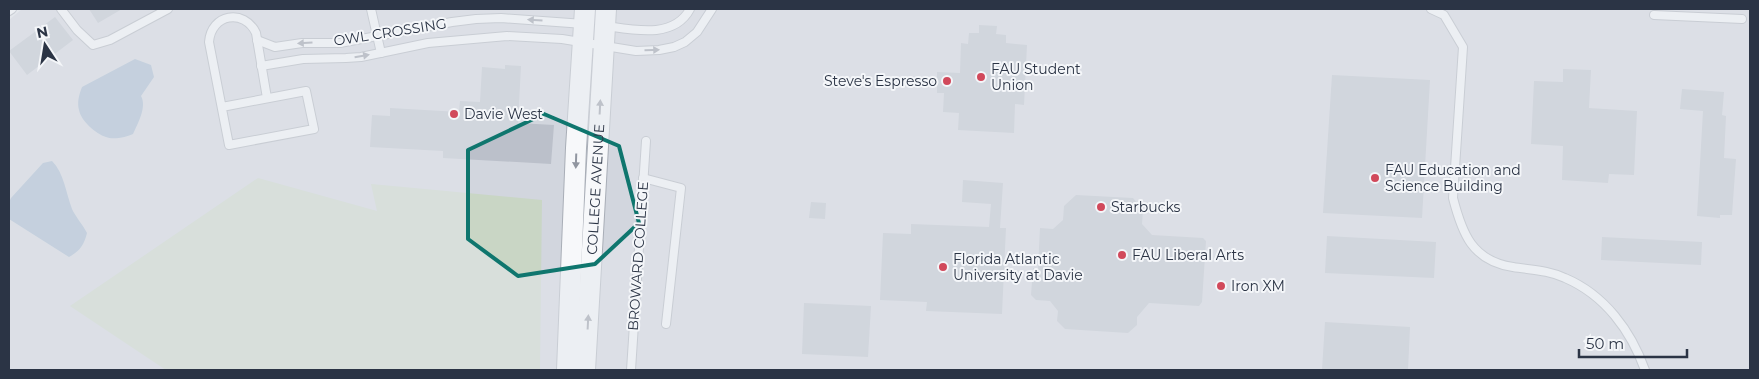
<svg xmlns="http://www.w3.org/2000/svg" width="1759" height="379" viewBox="0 0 1759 379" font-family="Montserrat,sans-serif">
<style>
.built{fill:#d2d6de}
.green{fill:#c9d6c5}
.water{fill:#9fb4cc}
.building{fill:#bbc0ca}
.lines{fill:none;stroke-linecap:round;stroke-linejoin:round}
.service-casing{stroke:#a9aeb7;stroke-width:10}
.tertiary-casing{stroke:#a9aeb7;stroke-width:22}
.service{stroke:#f7f8fa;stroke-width:8}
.tertiary{stroke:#f7f8fa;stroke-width:20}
.oneway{fill:#9196a0}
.marked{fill:none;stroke:#0f766e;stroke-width:4;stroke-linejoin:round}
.poi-dot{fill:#d1495b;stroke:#f4f6f9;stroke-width:2}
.labels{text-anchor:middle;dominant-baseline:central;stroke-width:4;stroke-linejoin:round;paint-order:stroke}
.street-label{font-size:14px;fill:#2b3445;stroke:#f4f6f9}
.poi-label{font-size:14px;fill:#2b3445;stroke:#f4f6f9;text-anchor:start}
</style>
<rect width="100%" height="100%" fill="#e4e7ec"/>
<polygon class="built" points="22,9 1750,9 1750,370 9,370 9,20"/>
<polygon class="green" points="258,178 377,211 371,184 542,200 540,370 166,370 70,306"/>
<g class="water">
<path d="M 135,59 L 151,65 L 154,77 L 141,96 C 147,107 138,123 133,134 C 127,137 113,140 106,137 C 96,134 81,121 79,110 C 77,102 79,95 82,87 Z"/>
<path d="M 52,161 C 64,173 66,193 72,209 C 75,216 83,225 87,233 C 84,245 80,251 69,257 L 9,219 L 9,202 L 11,198 L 43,163 Z"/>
</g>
<g class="building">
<polygon points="89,9 122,9 98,23"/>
<polygon points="55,17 73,40 27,75 9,51"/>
<polygon points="979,25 997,26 996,34 1006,35 1006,43 1027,45 1024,105 1015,104 1014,133 958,130 959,113 943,112 944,93 937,93 937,72 960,73 961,43 968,44 969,33 979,33"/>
<polygon points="505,65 521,66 518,123 554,125 551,164 443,158 443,151 370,147 372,115 390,116 390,108 459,112 460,101 480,102 482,67 505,69"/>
<polygon points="1563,69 1591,70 1589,108 1637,111 1634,175 1609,174 1608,183 1562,180 1563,146 1531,144 1534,81 1563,82"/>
<polygon points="1332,75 1430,80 1422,218 1323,213"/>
<polygon points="1682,89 1724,92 1722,115 1726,116 1724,158 1736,159 1732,215 1720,215 1720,218 1697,216 1703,111 1680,109"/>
<polygon points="963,180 1003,183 1000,228 1006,228 1002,314 926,311 927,302 880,300 883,233 911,234 911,224 989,227 991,204 962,202"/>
<polygon points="1076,195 1133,198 1143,210 1142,224 1152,235 1203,238 1206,241 1202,302 1199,306 1149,303 1137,317 1137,325 1128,333 1065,329 1057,321 1058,311 1050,301 1036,300 1031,295 1033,268 1038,268 1040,228 1053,229 1063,220 1064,206"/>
<polygon points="811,202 826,203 825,219 809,218"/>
<polygon points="1327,236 1436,242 1434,278 1325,273"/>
<polygon points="1602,237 1702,242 1701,265 1601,260"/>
<polygon points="804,303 871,306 868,357 802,354"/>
<polygon points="1325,322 1410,327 1408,370 1322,370"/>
</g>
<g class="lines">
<defs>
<g id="service">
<polyline points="61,9 77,30 93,45 110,40 168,9"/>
<polyline points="371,9 381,53"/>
<path d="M 1431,9 L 1444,15 L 1463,47 L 1453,198 C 1462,233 1472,261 1513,267 C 1531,270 1548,270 1565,278 C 1605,295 1631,331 1645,370"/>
<polyline points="9,11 12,9"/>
<polyline points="1654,15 1742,19"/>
<path d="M 606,26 C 634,30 674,39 690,9"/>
<polyline points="257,40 275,47 302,43 340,43 452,22 476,19 501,18 584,24"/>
<polyline points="261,66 303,59 346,58 361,57 428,43 507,36 562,39 636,51 659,50 674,47 685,42 697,32 712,9"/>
<path d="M 222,107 L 306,91 L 314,129 L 229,145 L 209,42 C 211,14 244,8 256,33 L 267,98"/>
<polyline points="643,178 681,188 666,324"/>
<polyline points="631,370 646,141"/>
</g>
<g id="tertiary">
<polyline points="567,370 576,148 585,9"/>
<path id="s1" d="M 585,370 L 606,9"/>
</g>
</defs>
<use href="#service" class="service-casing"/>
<use href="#tertiary" class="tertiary-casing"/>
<use href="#service" class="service"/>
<use href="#tertiary" class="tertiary"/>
</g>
<defs><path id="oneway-solid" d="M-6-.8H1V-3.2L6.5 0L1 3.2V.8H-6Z" transform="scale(1.25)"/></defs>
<g class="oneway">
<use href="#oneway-solid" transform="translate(535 20) rotate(-177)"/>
<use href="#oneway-solid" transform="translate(305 43) rotate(177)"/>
<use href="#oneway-solid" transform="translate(652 50) rotate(-2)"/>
<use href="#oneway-solid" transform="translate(362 56) rotate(-10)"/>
<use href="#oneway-solid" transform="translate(600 107) rotate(-87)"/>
<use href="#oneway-solid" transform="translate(576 161) rotate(92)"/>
<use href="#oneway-solid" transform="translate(588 322) rotate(-87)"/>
</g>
<path d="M0 0H1759V379H0ZM 544,114 L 619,146 L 639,223 L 595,264 L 518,276 L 468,239 L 468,150 Z" fill="#e4e7ec" fill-opacity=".55" fill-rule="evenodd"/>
<path class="marked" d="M 544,114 L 619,146 L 639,223 L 595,264 L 518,276 L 468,239 L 468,150 Z"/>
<g class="poi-dot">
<circle cx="981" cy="77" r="5"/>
<circle cx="947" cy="81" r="5"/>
<circle cx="454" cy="114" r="5"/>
<circle cx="1375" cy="178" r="5"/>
<circle cx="1101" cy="207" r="5"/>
<circle cx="1122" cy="255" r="5"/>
<circle cx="943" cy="267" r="5"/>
<circle cx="1221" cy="286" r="5"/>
</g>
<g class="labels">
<g class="street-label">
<text transform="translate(390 32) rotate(-9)">OWL CROSSING</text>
<text stroke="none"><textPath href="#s1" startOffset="181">COLLEGE AVENUE</textPath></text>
<text transform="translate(638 256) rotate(-86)">BROWARD COLLEGE</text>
</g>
<g class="poi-label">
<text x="991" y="69">FAU Student<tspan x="991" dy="16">Union</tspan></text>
<text x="937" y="81" text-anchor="end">Steve's Espresso</text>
<text x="464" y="114">Davie West</text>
<text x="1385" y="170">FAU Education and<tspan x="1385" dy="16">Science Building</tspan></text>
<text x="1111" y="207">Starbucks</text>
<text x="1132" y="255">FAU Liberal Arts</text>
<text x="953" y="259">Florida Atlantic<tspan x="953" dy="16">University at Davie</tspan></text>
<text x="1231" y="286">Iron XM</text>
</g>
</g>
<rect width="1759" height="379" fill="none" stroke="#2b3445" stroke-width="20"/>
<g transform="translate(45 45) rotate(348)" stroke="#f4f6f9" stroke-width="4" paint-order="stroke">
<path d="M0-4L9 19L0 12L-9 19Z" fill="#2b3445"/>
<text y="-8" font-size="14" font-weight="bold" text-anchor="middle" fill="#2b3445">N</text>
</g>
<path d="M1579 349v8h108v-8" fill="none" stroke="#2b3445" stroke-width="2.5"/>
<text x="1586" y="349" font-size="15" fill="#2b3445" stroke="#f4f6f9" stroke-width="4" paint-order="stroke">50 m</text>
</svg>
